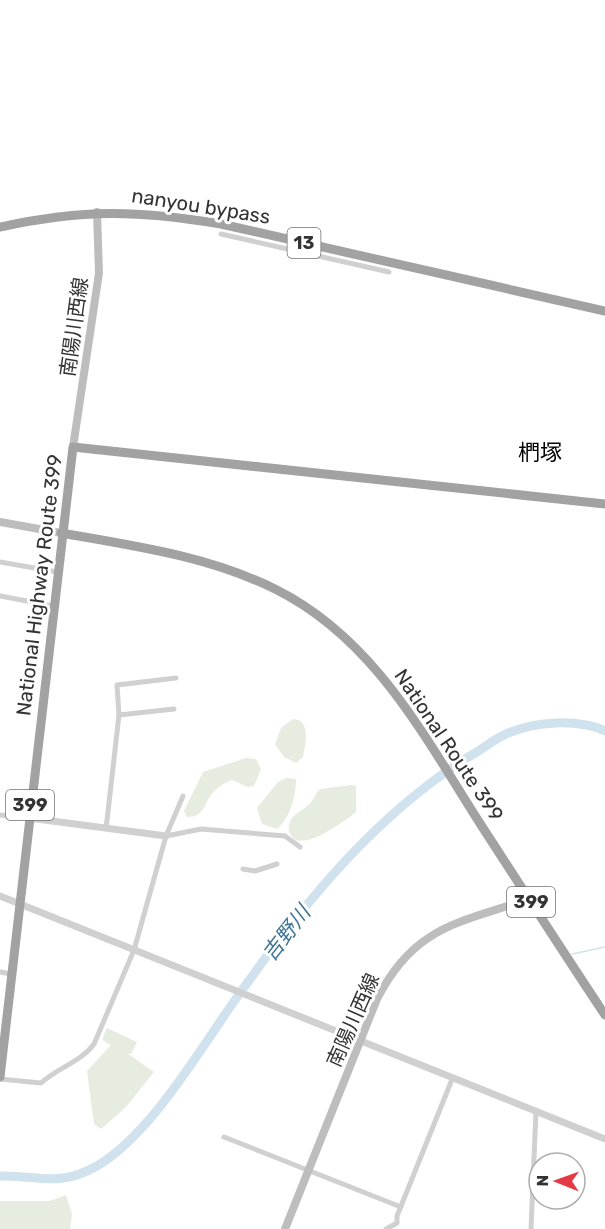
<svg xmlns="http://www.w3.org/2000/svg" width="605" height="1229" viewBox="0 0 605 1229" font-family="Rubik,'Noto Sans JP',sans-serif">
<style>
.green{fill:#e6ecdf}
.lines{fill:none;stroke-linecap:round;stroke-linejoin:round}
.stream{stroke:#cfe2ee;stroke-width:1.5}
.river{stroke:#cfe2ee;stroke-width:9}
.minor{stroke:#d0d0d0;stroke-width:5}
.tertiary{stroke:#d0d0d0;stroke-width:7}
.secondary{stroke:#bdbdbd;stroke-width:8}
.trunk{stroke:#a2a2a2;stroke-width:9}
.labels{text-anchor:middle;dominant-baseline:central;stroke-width:6;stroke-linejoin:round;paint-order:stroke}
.shield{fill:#fff;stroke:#707070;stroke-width:1.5}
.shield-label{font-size:18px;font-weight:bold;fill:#333}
.street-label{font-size:20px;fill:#333;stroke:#fff}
.water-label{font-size:21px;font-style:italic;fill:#3f7597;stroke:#fff}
.quarter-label{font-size:22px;fill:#000;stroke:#fff}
</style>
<rect width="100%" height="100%" fill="#fff"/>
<g class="green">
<path d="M 293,719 C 311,720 306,743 303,757 L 296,763 L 284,757 L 275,744 L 281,728 Z"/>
<path d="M 246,758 L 256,759 L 261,769 L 254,786 L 248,787 L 232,780 C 224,783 216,788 211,795 C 203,806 204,817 187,817 L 184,811 L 203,772 Z"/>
<path d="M 286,778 L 296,779 C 296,796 290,818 277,829 L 262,824 L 257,808 L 278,782 Z"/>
<path d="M 352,785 L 356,786 L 356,812 C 345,821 305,850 293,838 C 290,834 288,830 289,825 C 291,813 306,810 312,801 C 315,797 316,793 320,789 Z"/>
<polygon points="107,1028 137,1042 131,1054 127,1053 154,1072 125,1108 101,1129 94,1124 87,1071 111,1045 102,1040"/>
<polygon points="66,1195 72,1214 70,1229 0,1229 0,1201 50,1201"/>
</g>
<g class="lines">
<polyline class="stream" points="572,954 605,947"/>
<path class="river" d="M 0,1176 C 39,1175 58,1188 97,1166 C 151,1134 199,1051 235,1000 C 302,905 379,809 480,750 C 489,744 498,737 508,733 C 535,722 577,718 605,731"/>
<g class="minor">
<polyline points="221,234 389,272"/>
<polyline points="0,562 57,572"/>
<polyline points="0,596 53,606"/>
<polyline points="119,715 174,709"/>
<polyline points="0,815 29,818"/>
<polyline points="106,829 119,715 117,685 176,678"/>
<polyline points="166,836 201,829 285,836 300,847"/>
<polyline points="243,869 255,871 277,864"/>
<polyline points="0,972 11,974"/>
<path d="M 0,1079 L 41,1083 C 57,1068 81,1062 94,1044 L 134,950 L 166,836 L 183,796"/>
<polyline points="224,1137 401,1207"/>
<polyline points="386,1229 397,1223 397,1216 453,1077"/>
<polyline points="531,1229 536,1110"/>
</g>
<g class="tertiary">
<polyline points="29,818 166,836"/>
<polyline points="0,896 605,1139"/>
</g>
<g class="secondary">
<polyline points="73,447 99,273 97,212"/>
<polyline points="0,522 61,533"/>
<path d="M 285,1229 L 377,999 C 414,926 459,923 529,899"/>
</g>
<g class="trunk">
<path d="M 0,227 C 83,209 137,210 221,224 L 605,311"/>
<path d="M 61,533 C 135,546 208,556 275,589 C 374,638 424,736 481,825 C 522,888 563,952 605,1015"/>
<polyline points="0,1077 73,447 605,504"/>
</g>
</g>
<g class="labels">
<g class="shield">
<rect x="287.5" y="228" width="33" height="30" rx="4.5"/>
<rect x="6" y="790" width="48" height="30" rx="4.5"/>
<rect x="507" y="887" width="48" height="30" rx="4.5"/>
</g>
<g class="shield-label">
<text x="304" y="243">13</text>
<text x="30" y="805">399</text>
<text x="531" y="902">399</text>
</g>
<g class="street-label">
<text transform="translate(201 206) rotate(9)">nanyou bypass</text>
<text transform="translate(74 327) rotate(-82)">南陽川西線</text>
<text transform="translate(39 585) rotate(-83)">National Highway Route 399</text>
<text transform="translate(449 745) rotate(56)">National Route 399</text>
<text transform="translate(353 1020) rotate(-66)">南陽川西線</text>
</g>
<g class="water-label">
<text transform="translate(286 933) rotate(-52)">吉野川</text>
</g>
<g class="quarter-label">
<text x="540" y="452">椚塚</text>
</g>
</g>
<g transform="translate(557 1181) rotate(271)"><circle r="28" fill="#ffffff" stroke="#adadad" stroke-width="1.5"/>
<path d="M0-4.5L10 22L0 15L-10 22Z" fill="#e63946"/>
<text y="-9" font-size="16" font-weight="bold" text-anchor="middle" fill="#333333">N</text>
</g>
</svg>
